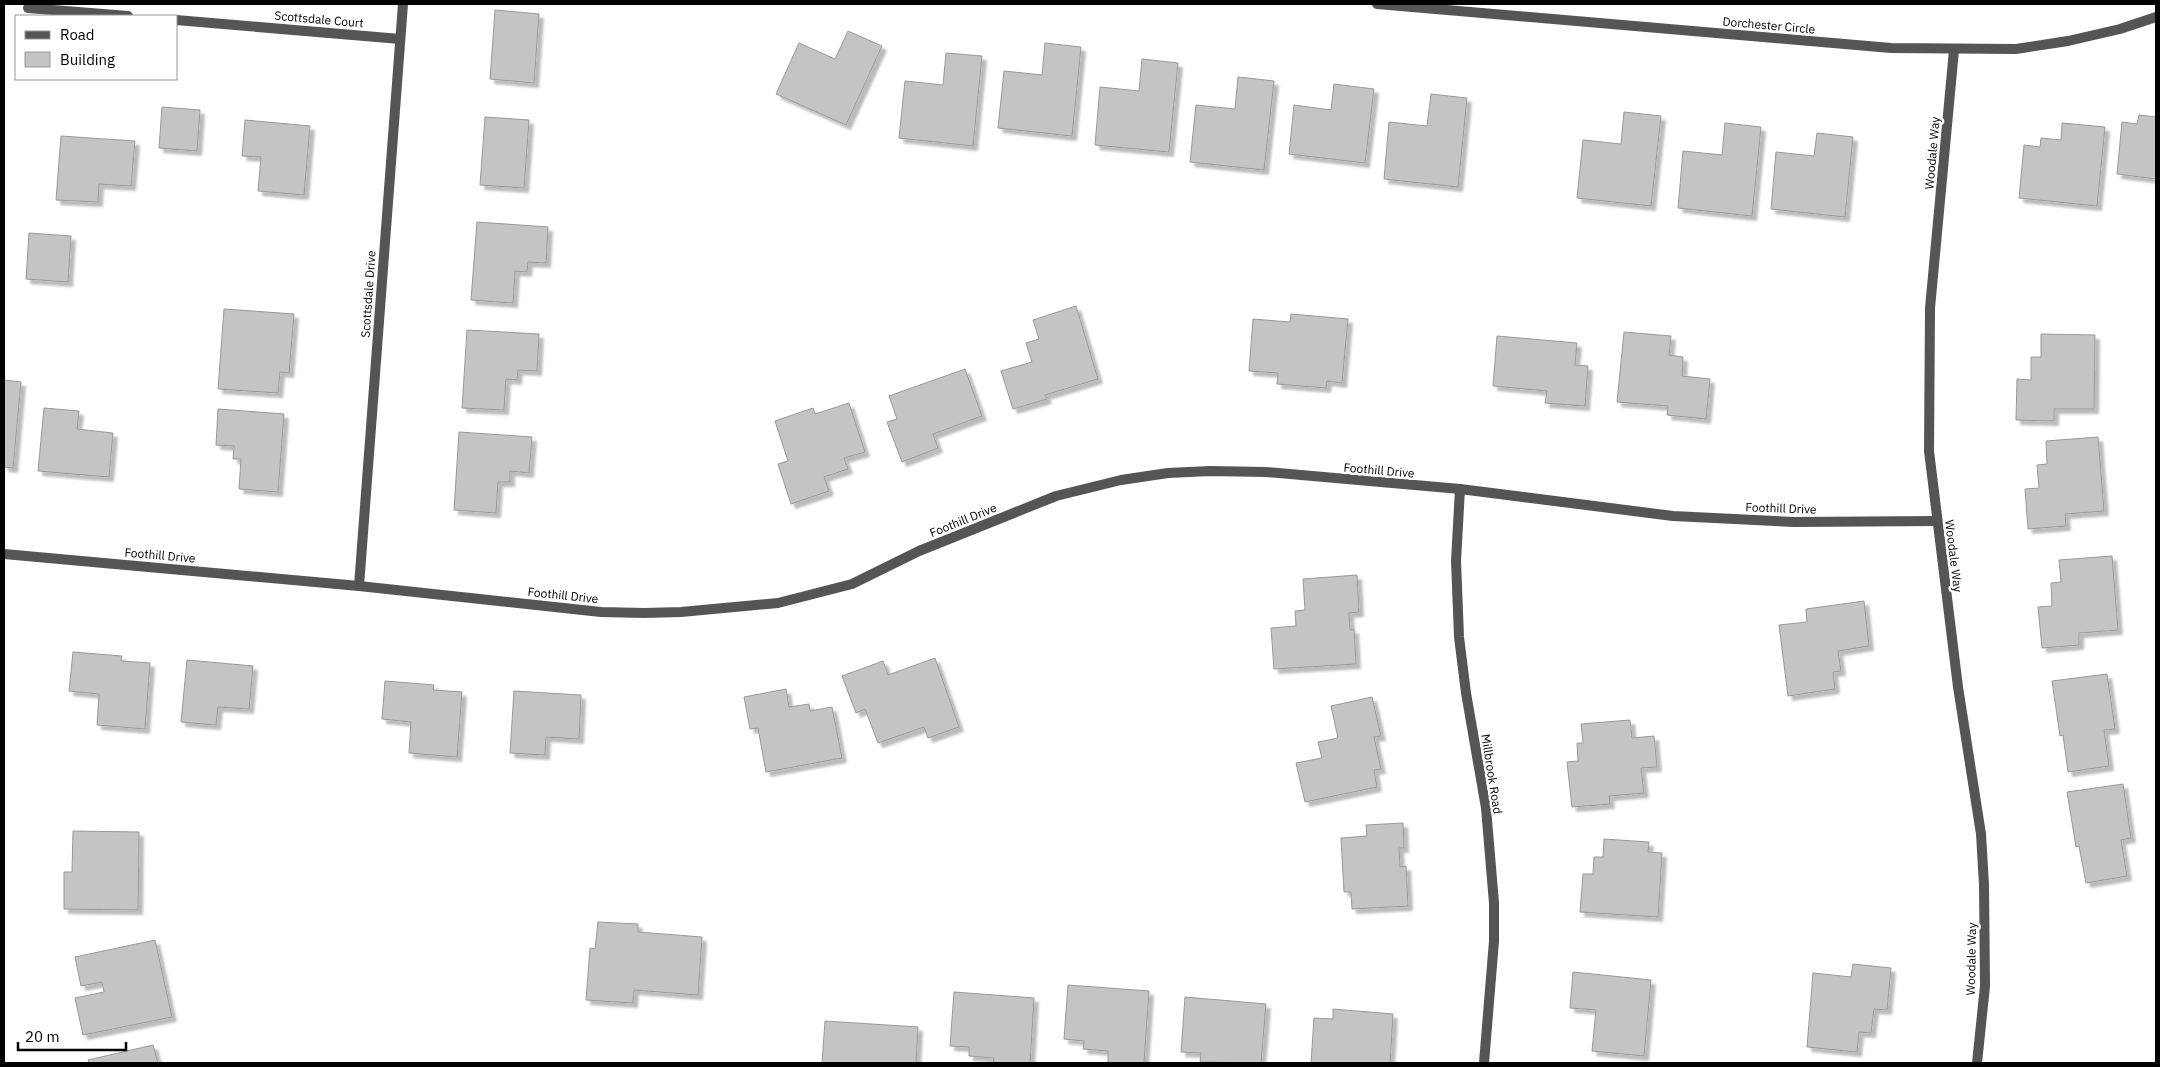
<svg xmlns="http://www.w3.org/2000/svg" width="2160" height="1067" viewBox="0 0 2160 1067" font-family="'IBM Plex Sans',sans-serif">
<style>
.building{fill:#c4c4c4;stroke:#999;filter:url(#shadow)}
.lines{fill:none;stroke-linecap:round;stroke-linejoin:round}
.minor{stroke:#555;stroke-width:10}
.labels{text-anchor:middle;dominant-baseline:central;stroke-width:5;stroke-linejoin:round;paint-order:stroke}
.street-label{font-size:12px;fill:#000;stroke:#fff}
</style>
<defs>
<filter id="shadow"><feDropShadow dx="4.5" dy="4.5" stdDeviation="1" flood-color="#0004"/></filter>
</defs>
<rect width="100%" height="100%" fill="#fff"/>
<g class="building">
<polygon points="495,10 539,14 534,83 490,79"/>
<polygon points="848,31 882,46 846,125 776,94 799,43 835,59"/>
<polygon points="1045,43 1081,47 1072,136 998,128 1004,71 1042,75"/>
<polygon points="946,53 982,56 973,146 899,138 905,81 943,85"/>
<polygon points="1142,59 1178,63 1169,152 1095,145 1100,87 1139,91"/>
<polygon points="1238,77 1274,81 1264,170 1190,162 1196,105 1235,109"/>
<polygon points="1334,84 1374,89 1365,163 1289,154 1294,105 1331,110"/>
<polygon points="1431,94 1467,98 1458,187 1384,179 1389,122 1427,126"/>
<polygon points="162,107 200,110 197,151 159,148"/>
<polygon points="1624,112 1661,116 1651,206 1577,198 1583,140 1621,144"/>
<polygon points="2139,115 2156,117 2156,179 2117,174 2122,122 2137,124"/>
<polygon points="485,117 529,120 524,188 480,185"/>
<polygon points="245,120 310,126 304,195 258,191 261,157 242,156"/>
<polygon points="1725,123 1761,127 1752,216 1678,208 1683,151 1722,155"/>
<polygon points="2062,123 2105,127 2097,206 2019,198 2024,145 2040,147 2041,138 2061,140"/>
<polygon points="1817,133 1853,137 1845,217 1771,209 1776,152 1814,156"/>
<polygon points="61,136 135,141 131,186 99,184 98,202 56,200"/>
<polygon points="477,222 548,227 546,263 528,262 527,272 515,271 513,303 471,300"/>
<polygon points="29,233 71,236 68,282 26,279"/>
<polygon points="1076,306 1098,379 1045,395 1047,399 1013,409 1001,371 1032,362 1026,343 1039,339 1033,320"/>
<polygon points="224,309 294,314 289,373 280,372 278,393 218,389"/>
<polygon points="1291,314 1348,319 1342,383 1327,381 1326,388 1277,384 1278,373 1249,371 1253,319 1290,322"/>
<polygon points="467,330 539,334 537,371 518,370 517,380 506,379 504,410 462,408"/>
<polygon points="1624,332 1671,336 1669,355 1683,357 1682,376 1710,379 1706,419 1667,415 1668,406 1617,402"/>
<polygon points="2041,334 2095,335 2094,409 2054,409 2054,421 2016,420 2017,379 2031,380 2031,357 2041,357"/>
<polygon points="1497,336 1577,343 1575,365 1588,366 1585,406 1545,403 1547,391 1493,386"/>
<polygon points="965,369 982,416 933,434 938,448 902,462 887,422 897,419 889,396"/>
<polygon points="4,380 21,382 13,468 4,467"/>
<polygon points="849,403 865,452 844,458 848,469 824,477 829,491 791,504 778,464 788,461 775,421 813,408 815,414"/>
<polygon points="44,408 79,411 77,429 113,433 109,477 38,471"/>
<polygon points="218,409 284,414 278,492 239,489 241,459 233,459 234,446 216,445"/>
<polygon points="459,432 532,437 529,473 510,471 510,482 498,482 496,513 454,510"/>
<polygon points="2098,437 2104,511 2065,514 2066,526 2028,529 2025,489 2039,488 2037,465 2047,464 2046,441"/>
<polygon points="2112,556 2118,630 2079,633 2079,645 2042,648 2038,607 2052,606 2051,583 2061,582 2059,560"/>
<polygon points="1357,575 1359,612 1349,613 1350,630 1354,629 1356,664 1274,669 1271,628 1296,626 1295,611 1305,610 1303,579"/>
<polygon points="1864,601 1869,646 1838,651 1841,671 1833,672 1835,689 1788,696 1779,625 1807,622 1806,609"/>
<polygon points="73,652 122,656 121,661 150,663 145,729 97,725 99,694 69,691"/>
<polygon points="935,658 959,727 928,738 924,727 878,743 865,709 856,713 842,676 883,661 888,675"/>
<polygon points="187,660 253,666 249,709 218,707 216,725 181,722"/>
<polygon points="2107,674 2115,729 2104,730 2109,766 2068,772 2063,735 2060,736 2052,681"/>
<polygon points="385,681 434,685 433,690 462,692 457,757 409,753 411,722 382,719"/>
<polygon points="786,689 789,707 809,704 810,711 832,707 842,758 766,772 758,728 750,729 744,697"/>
<polygon points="514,691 581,695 579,739 546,737 545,755 510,753"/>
<polygon points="1372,697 1381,736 1374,737 1381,769 1374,770 1377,787 1305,802 1296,763 1322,758 1318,742 1338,738 1331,706"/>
<polygon points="1630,720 1632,738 1654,736 1657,767 1641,768 1644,793 1609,796 1610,804 1572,807 1567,762 1578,761 1577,743 1583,743 1581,724"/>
<polygon points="2123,784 2131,838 2121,840 2127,876 2086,883 2079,846 2076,847 2067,792"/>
<polygon points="1403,823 1404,848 1399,848 1400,867 1406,866 1408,906 1352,909 1351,892 1344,892 1341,838 1367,836 1366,825"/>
<polygon points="73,831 139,832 138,910 64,909 64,872 72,872"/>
<polygon points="1604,839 1649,842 1648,852 1662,853 1658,917 1580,912 1583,874 1593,874 1594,857 1603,857"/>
<polygon points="598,922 638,924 638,932 702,937 698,995 634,990 633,1003 586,1000 590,948 595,949"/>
<polygon points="155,940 172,1017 83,1035 75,998 104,992 102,982 81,986 75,957"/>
<polygon points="1853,964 1891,968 1887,1010 1874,1009 1871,1033 1859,1032 1857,1052 1807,1047 1813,973 1851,977"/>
<polygon points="1573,972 1651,980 1644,1056 1592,1051 1596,1010 1570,1008"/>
<polygon points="1068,985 1149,991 1144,1063 1108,1063 1108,1051 1083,1049 1084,1041 1064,1039"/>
<polygon points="954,992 1034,998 1030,1063 993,1063 994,1058 969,1056 969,1047 950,1046"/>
<polygon points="1185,997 1266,1004 1261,1063 1200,1062 1201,1053 1181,1052"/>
<polygon points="1333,1009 1393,1014 1390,1063 1311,1063 1314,1018 1333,1019"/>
<polygon points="825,1021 918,1027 916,1063 822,1063"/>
<polygon points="153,1045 158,1063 89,1063 88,1060"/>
</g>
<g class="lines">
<g class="minor">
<polyline points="1377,4 1891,48 2016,49 2068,41 2120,29 2156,17"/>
<polyline points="28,8 128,16"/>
<polyline points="176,20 400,39"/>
<polyline points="1954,50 1930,308 1929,451 1958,687 1981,834 1984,885 1985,986 1977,1063"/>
<polyline points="1460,489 1456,561 1459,637 1466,693 1486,808 1494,903 1494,941 1484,1063"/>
<polyline points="4,554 359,586 601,612 644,613 681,612 778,603 852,584 919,551 1056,496 1121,480 1168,473 1210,471 1266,472 1460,489 1673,516 1794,522 1937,521"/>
<polyline points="359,586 403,4"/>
</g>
</g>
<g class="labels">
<g class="street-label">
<text transform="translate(319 19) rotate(5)">Scottsdale Court</text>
<text transform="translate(1769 25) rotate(5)">Dorchester Circle</text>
<text transform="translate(1932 153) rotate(-85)">Woodale Way</text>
<text transform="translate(368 294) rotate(-86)">Scottsdale Drive</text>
<text transform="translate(1379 470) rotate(5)">Foothill Drive</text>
<text transform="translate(1781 508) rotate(2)">Foothill Drive</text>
<text transform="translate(963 520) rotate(-22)">Foothill Drive</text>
<text transform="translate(160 555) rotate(5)">Foothill Drive</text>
<text transform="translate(1954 556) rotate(83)">Woodale Way</text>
<text transform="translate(563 595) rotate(6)">Foothill Drive</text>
<text transform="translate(1492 774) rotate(81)">Millbrook Road</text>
<text transform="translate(1971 959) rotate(-89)">Woodale Way</text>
</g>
</g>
<rect width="2160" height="1067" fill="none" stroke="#000000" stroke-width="10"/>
<rect x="15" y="15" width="162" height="65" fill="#ffffff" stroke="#999999"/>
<rect x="25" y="31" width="25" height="8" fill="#555555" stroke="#999999"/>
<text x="60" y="40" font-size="15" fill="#000000">Road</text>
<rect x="25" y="52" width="25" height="15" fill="#c4c4c4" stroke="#999999"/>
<text x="60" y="65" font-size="15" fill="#000000">Building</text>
<path d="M18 1042v8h108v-8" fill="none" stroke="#000000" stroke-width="2.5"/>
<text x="25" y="1042" font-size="15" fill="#000000" stroke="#ffffff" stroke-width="4" paint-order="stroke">20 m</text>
</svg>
